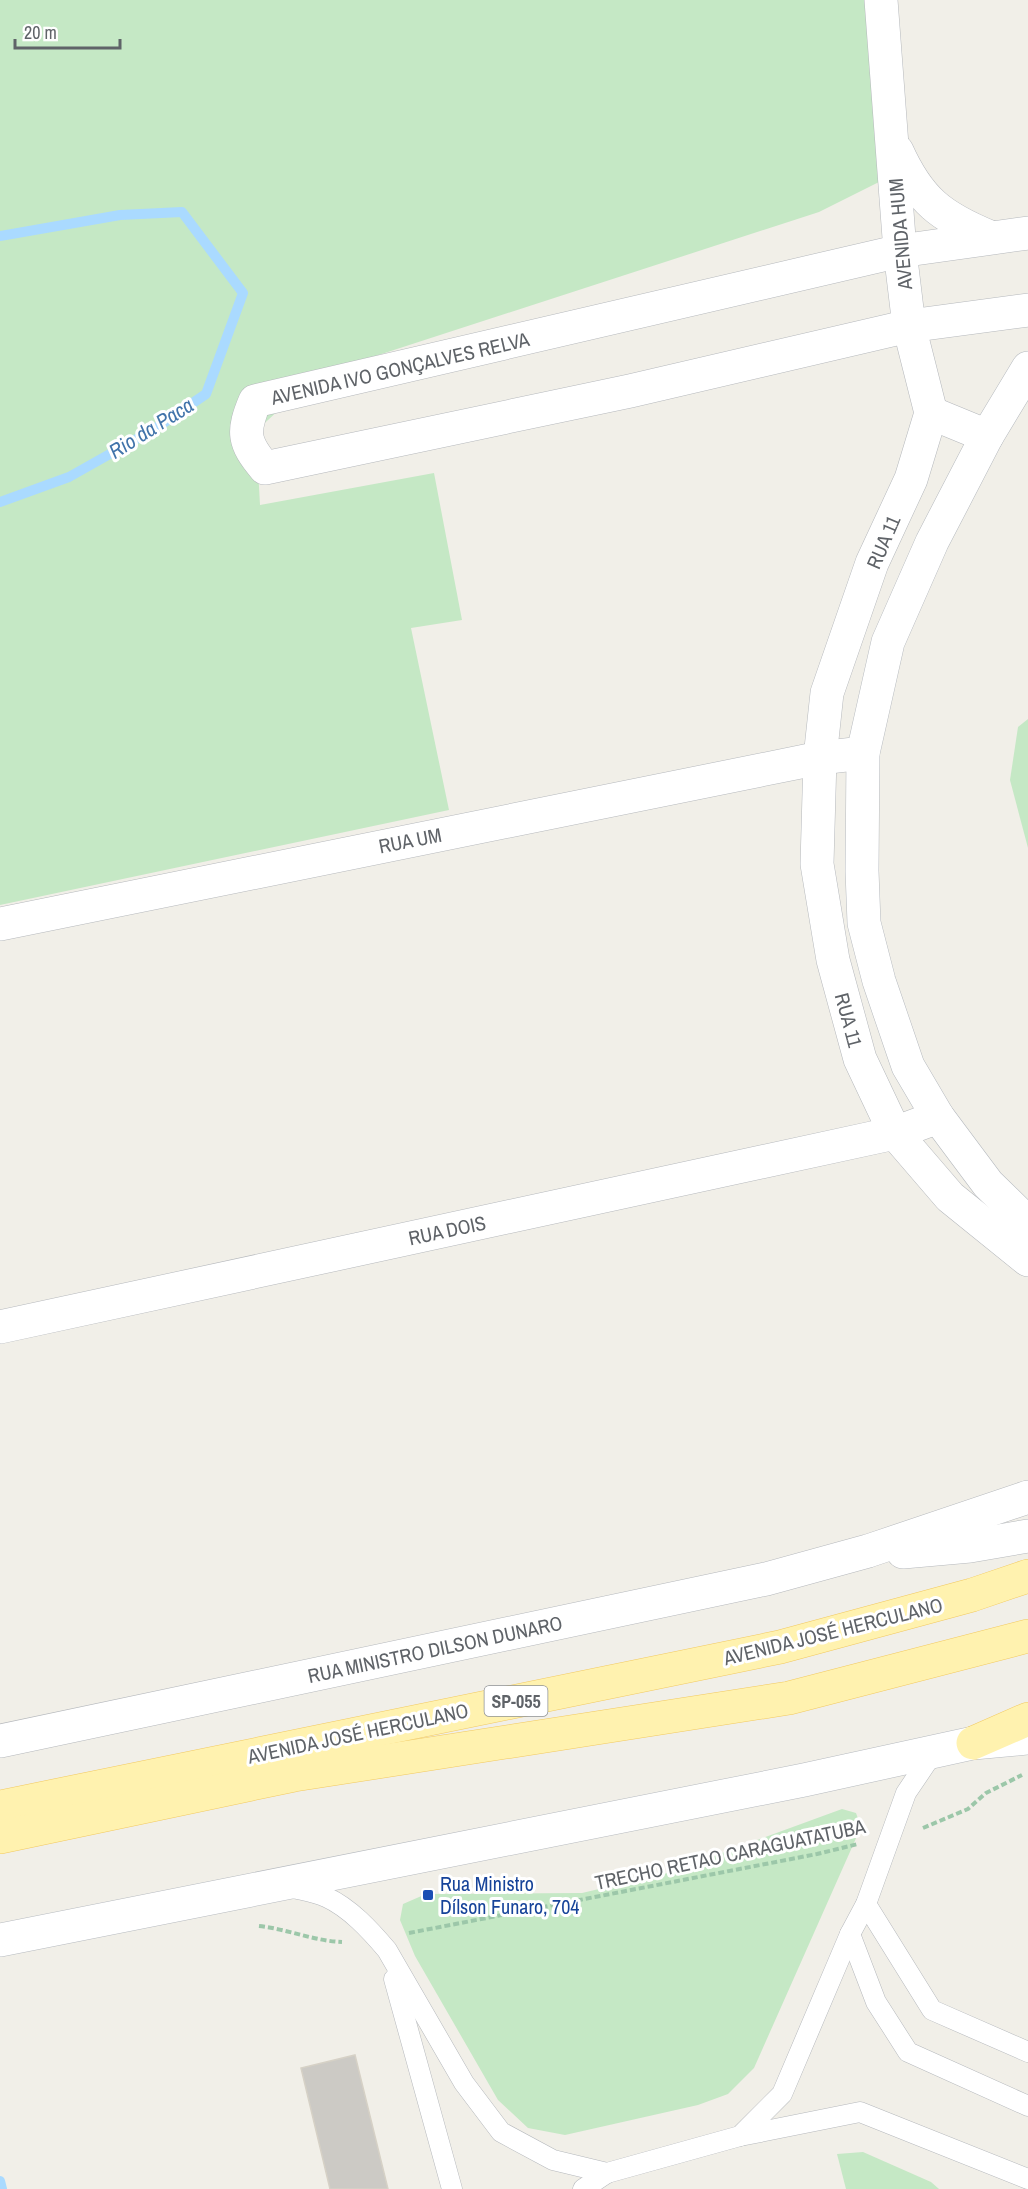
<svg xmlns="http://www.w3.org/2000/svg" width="1028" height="2189" viewBox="0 0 1028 2189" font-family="'Archivo Narrow',sans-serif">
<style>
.green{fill:#c5e8c5}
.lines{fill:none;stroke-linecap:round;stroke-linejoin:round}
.stream{stroke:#aadaff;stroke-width:10}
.building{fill:#cccac5;stroke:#d6d1c6;stroke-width:1.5}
.lane-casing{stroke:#b5b8bc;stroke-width:21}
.street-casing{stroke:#b5b8bc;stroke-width:34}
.secondary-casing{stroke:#b6babf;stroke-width:34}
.primary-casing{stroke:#f2c960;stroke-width:34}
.path{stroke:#9cc7a9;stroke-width:4;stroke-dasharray:6 3;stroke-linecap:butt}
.lane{stroke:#fff;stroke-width:20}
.street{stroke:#fff;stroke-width:33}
.secondary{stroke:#fff;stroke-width:33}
.primary{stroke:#fff2af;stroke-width:33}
.transit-dot{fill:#1a4fb4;stroke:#fff;stroke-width:2}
.labels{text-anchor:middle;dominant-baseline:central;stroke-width:6;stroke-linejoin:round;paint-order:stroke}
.shield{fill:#fff;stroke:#8f9295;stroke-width:1.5}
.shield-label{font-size:18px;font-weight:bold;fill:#5f6368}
.street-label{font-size:20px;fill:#5f6368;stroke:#fff}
.transit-label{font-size:20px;fill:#164399;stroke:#fff;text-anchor:start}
.water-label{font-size:21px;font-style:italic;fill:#4174aa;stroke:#fff}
</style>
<rect width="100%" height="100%" fill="#f1efe8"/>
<g class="green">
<polygon points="0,0 867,0 883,180 819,212 317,375 256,431 260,505 434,473 462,620 411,628 449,810 0,905"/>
<polygon points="1028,719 1028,848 1010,780 1018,727"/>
<polygon points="842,1809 856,1813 861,1827 754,2068 728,2094 698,2105 565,2135 528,2128 498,2100 415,1956 400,1920 403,1904 426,1894 582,1893 667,1873"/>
<polygon points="863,2152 931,2182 939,2189 846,2189 837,2154"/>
</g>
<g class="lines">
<g class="stream">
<polyline points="0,236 120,215 182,212 243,293 206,394 156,428 69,477 0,502"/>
<polyline points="0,2181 2,2189"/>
</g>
</g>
<polygon class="building" points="355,2055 388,2189 330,2189 301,2068"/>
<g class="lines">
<defs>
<g id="lane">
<path d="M 290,1887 C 301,1890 316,1892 326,1897 C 350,1908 370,1930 387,1950 L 464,2083 L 501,2132 L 553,2160 L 607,2173 L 740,2136 L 782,2094 L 850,1934 L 866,1904 L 906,1793 L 933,1753"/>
<polyline points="866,1904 932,2010 1028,2052"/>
<polyline points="850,1934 876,2002 908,2052 1028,2106"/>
<polyline points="394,1979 452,2189"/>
<polyline points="740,2136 860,2112 1028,2179"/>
<polyline points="583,2189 607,2173"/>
</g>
<g id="street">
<polyline points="881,0 900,251 909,326 931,413 911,479 872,563 827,693 820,758 817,864 833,960 860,1059 895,1133 950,1197 1028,1260"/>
<path d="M 897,151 C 919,200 941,217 990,237"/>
<path d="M 1028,233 L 900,251 L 255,401 C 242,432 243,442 265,468 L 630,391 L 909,326 L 1028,310"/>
<polyline points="931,413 987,436"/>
<polyline points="0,924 820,758 863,753"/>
<polyline points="0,1327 895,1133 938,1117"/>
<polyline points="903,1552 970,1546 1028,1536"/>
<polyline points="0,1741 766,1579 868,1551 1028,1497"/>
</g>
<g id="secondary">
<polyline points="1028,368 987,436 932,542 888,642 863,753 862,871 864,923 879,981 908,1066 938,1117 988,1184 1028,1223"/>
<polyline points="0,1940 804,1780 973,1743 1028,1738"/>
</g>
<g id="primary">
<polyline points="973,1743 1028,1719"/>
<polyline points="0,1807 780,1647 972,1595 1028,1576"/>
<polyline points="0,1837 294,1775 789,1698 1028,1636"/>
</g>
</defs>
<use href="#lane" class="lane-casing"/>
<use href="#street" class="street-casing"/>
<use href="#secondary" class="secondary-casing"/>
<use href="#primary" class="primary-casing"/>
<g class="path">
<polyline points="923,1828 968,1809 986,1793 1022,1775"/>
<path d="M 259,1926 C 287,1929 314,1941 342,1942"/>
<polyline points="409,1933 817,1854 858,1844"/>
</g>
<use href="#lane" class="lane"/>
<use href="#street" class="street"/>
<use href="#secondary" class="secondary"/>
<use href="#primary" class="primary"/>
</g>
<rect class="transit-dot" x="422" y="1889" width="12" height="12" rx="3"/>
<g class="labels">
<rect class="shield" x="484.5" y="1686" width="63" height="30" rx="4.5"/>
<g class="shield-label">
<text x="516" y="1701">SP-055</text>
</g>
<g class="street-label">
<text transform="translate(900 234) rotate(-95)">AVENIDA HUM</text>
<text transform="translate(400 368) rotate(-13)">AVENIDA IVO GONÇALVES RELVA</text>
<text transform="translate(883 542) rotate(-67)">RUA 11</text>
<text transform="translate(410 840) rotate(-11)">RUA UM</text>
<text transform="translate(849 1020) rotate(75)">RUA 11</text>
<text transform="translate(447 1230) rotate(-12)">RUA DOIS</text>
<text transform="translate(833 1631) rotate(-14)">AVENIDA JOSÉ HERCULANO</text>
<text transform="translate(435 1649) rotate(-12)">RUA MINISTRO DILSON DUNARO</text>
<text transform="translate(358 1733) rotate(-12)">AVENIDA JOSÉ HERCULANO</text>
<text transform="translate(730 1854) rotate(-12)">TRECHO RETAO CARAGUATATUBA</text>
</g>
<g class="transit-label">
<text x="440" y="1883">Rua Ministro<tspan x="440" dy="23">Dílson Funaro, 704</tspan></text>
</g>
<g class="water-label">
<text transform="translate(151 428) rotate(-32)">Rio da Paca</text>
</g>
</g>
<path d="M15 39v9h105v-9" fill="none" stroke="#5f6368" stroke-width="3"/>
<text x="24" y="39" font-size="18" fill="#5f6368" stroke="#ffffff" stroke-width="4.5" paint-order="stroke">20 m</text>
</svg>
